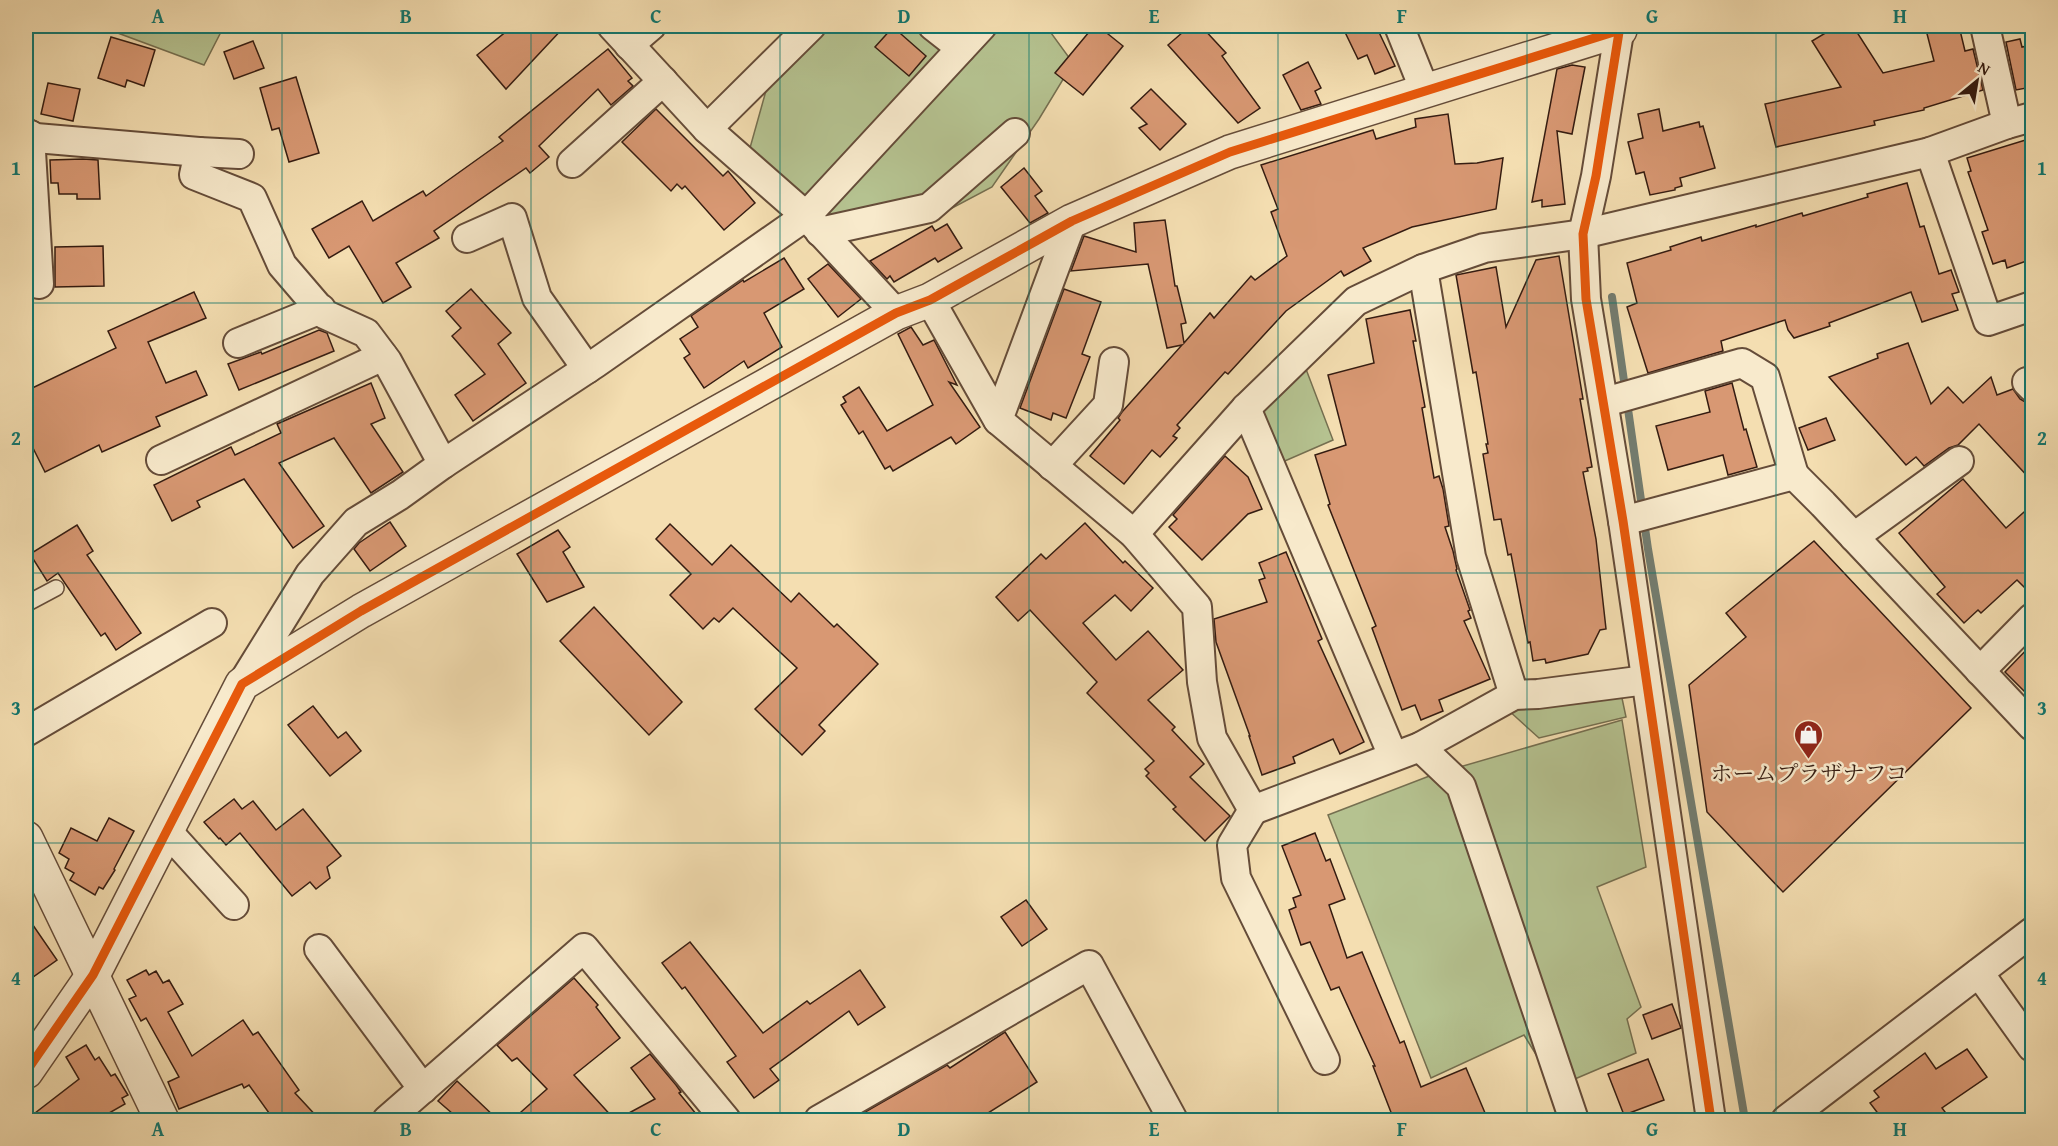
<svg xmlns="http://www.w3.org/2000/svg" width="2058" height="1146" viewBox="0 0 2058 1146" font-family="'Gentium Book Plus','Noto Serif JP',serif">
<style>
.green{fill:#b5c290;stroke:#756f50;stroke-width:1.5}
.lines{fill:none;stroke-linecap:round;stroke-linejoin:round}
.stream{stroke:#737c6f;stroke-width:8}
.building{fill:#d89873;stroke:#351c11;stroke-width:1.5}
.service-casing{stroke:#654c39;stroke-width:18}
.minor-casing{stroke:#654c39;stroke-width:32}
.tertiary-casing{stroke:#654c39;stroke-width:36}
.service{stroke:#f8eacc;stroke-width:15}
.minor{stroke:#f8eacc;stroke-width:28}
.tertiary{stroke:#f8eacc;stroke-width:33}
.cycleway-casing{stroke:#f8eacc;stroke-width:13}
.cycleway{stroke:#e8590c;stroke-width:9}
.grid{fill:none;stroke:#0f766e;stroke-width:1.5;stroke-opacity:0.55}
.labels{text-anchor:middle;dominant-baseline:central;stroke-width:5;stroke-linejoin:round;paint-order:stroke}
.poi-label{font-size:22px;fill:#351c11;stroke:#f8eacc}
.neatline{fill:none;stroke:#0f766e;stroke-width:2}
.grid-label{font-size:20px;text-anchor:middle;font-weight:bold;fill:#0f766e}
</style>
<rect width="100%" height="100%" fill="#f4deb1"/>
<filter id="stains"><feTurbulence type="fractalNoise" baseFrequency=".00333" numOctaves="4"/><feColorMatrix values="0 0 0 0 .2 0 0 0 0 .09 0 0 0 0 .02 0 0 0 .5 -.17"/></filter>
<radialGradient id="worn" r=".72"><stop offset=".6" stop-color="#630" stop-opacity="0"/><stop offset="1" stop-color="#630" stop-opacity=".3"/></radialGradient>
<g class="green">
<polygon points="103,26 224,26 204,65 107,29"/>
<polygon points="823,26 1046,26 1073,63 1039,119 992,187 937,216 829,233 748,155 769,80"/>
<polygon points="1301,356 1333,440 1271,467 1246,408"/>
<polygon points="1619,684 1626,717 1539,738 1507,709"/>
<polygon points="1622,720 1646,867 1597,887 1641,1007 1627,1019 1636,1053 1556,1087 1524,1035 1431,1078 1328,815 1432,775"/>
</g>
<g class="lines">
<polyline class="stream" points="1612,297 1648,549 1745,1120"/>
</g>
<g class="building">
<polygon points="513,26 565,26 506,89 477,55"/>
<polygon points="1094,26 1098,26 1123,46 1083,95 1055,73"/>
<polygon points="1190,26 1201,26 1226,53 1222,56 1260,108 1238,123 1168,45"/>
<polygon points="1342,26 1376,26 1395,66 1375,74 1367,55 1358,59"/>
<polygon points="1837,26 1853,26 1883,73 1934,61 1925,26 1959,26 1965,51 1973,49 1983,90 1924,108 1924,110 1874,121 1875,125 1776,147 1765,104 1841,87 1812,41"/>
<polygon points="893,27 926,56 909,76 875,47"/>
<polygon points="111,37 155,50 144,86 127,80 125,87 98,78"/>
<polygon points="2020,39 2022,47 2032,45 2032,87 2016,90 2006,42"/>
<polygon points="253,41 264,68 234,79 224,52"/>
<polygon points="608,49 632,78 628,81 633,86 611,105 598,89 539,146 549,157 530,173 526,168 434,231 439,238 396,263 411,287 383,303 349,246 329,258 312,229 362,201 373,221 423,191 426,196 503,141 499,137"/>
<polygon points="1308,62 1321,88 1315,91 1321,104 1301,110 1283,75"/>
<polygon points="1572,65 1585,67 1572,134 1557,131 1565,204 1542,207 1542,200 1532,202 1557,69"/>
<polygon points="296,77 319,153 289,162 279,128 272,130 260,88"/>
<polygon points="48,83 80,89 73,121 41,114"/>
<polygon points="1151,89 1186,124 1160,150 1139,128 1147,124 1131,108"/>
<polygon points="656,109 723,176 728,171 755,203 724,230 685,186 682,189 677,184 671,191 622,142"/>
<polygon points="1659,109 1663,131 1699,122 1700,127 1703,126 1715,168 1680,178 1682,186 1675,188 1675,190 1650,195 1644,172 1636,174 1628,142 1643,138 1638,114"/>
<polygon points="1448,114 1455,164 1477,163 1503,158 1496,209 1412,227 1363,248 1371,261 1344,276 1341,271 1286,311 1228,374 1225,372 1177,425 1180,428 1173,436 1177,438 1160,457 1152,450 1124,484 1090,456 1120,420 1118,418 1122,412 1182,345 1167,348 1148,264 1071,271 1084,236 1136,252 1134,223 1165,220 1175,286 1177,286 1186,323 1181,324 1184,343 1210,313 1214,318 1251,276 1255,280 1287,256 1271,212 1278,209 1261,165 1373,130 1376,139 1416,127 1415,119"/>
<polygon points="2032,138 2032,259 2007,268 2005,260 1993,264 1982,232 1988,230 1968,172 1971,171 1967,158"/>
<polygon points="83,159 98,160 100,199 77,199 77,194 59,194 58,183 51,183 50,160"/>
<polygon points="1024,168 1042,191 1035,196 1048,213 1030,223 1001,187"/>
<polygon points="1907,183 1920,227 1924,226 1939,274 1951,270 1959,292 1952,294 1958,310 1922,322 1911,292 1829,323 1830,326 1794,338 1788,330 1785,320 1721,341 1723,351 1648,373 1627,307 1637,303 1627,263 1671,250 1670,247 1701,237 1702,241 1756,225 1756,227 1802,213 1803,216 1868,197 1867,194"/>
<polygon points="947,224 962,248 938,262 935,258 894,282 890,276 887,279 870,261 932,226 935,231"/>
<polygon points="103,246 104,286 55,287 55,247"/>
<polygon points="1559,256 1583,399 1580,399 1592,467 1587,468 1588,471 1583,472 1596,539 1606,629 1600,630 1588,654 1546,663 1545,659 1533,661 1530,642 1528,643 1511,554 1508,555 1501,519 1494,520 1483,454 1488,453 1486,444 1488,444 1476,372 1473,373 1456,275 1496,267 1506,327 1536,260"/>
<polygon points="784,258 804,289 764,313 782,347 748,368 744,361 704,388 684,358 690,354 680,339 698,327 691,316 743,280 744,282"/>
<polygon points="828,264 861,299 838,317 808,279"/>
<polygon points="471,289 511,333 498,344 526,383 473,421 455,395 485,374 452,336 461,328 446,311"/>
<polygon points="1064,289 1101,302 1082,354 1090,357 1066,418 1053,413 1051,420 1020,408"/>
<polygon points="194,292 206,318 148,342 166,383 196,371 207,395 156,417 160,426 102,452 99,445 45,472 26,434 26,391 116,348 108,331"/>
<polygon points="1410,310 1416,341 1413,341 1425,407 1422,408 1434,478 1439,476 1443,489 1449,526 1445,527 1453,551 1457,569 1456,570 1470,610 1468,611 1471,618 1464,621 1490,679 1439,700 1443,711 1421,720 1415,705 1402,710 1372,628 1376,626 1328,505 1330,504 1315,455 1346,445 1328,375 1374,363 1366,319"/>
<polygon points="911,327 923,345 934,340 957,385 949,382 980,427 956,444 951,437 893,471 890,466 885,469 863,431 859,434 841,405 846,402 843,397 859,387 887,431 933,405 898,334"/>
<polygon points="319,330 327,333 334,351 239,390 228,364 261,352 262,354"/>
<polygon points="1908,343 1931,404 1948,387 1963,403 1991,377 1997,395 2013,389 2020,399 2032,406 2032,481 1979,424 1958,445 1949,448 1924,466 1916,457 1906,465 1829,377 1878,358 1877,354"/>
<polygon points="371,383 385,418 371,424 403,472 371,493 334,438 279,463 324,526 293,548 244,479 197,501 200,507 172,521 154,485 231,447 235,455 281,433 277,424"/>
<polygon points="1732,383 1744,430 1746,429 1757,467 1728,475 1723,455 1668,470 1656,426 1710,412 1705,391"/>
<polygon points="1826,418 1835,440 1808,450 1799,428"/>
<polygon points="1225,456 1248,477 1262,509 1248,514 1202,560 1169,527 1177,519 1173,515"/>
<polygon points="1963,479 2006,528 2032,505 2032,595 2017,580 1981,613 1978,610 1964,623 1937,594 1945,587 1899,533"/>
<polygon points="390,522 406,546 370,571 354,549 359,543"/>
<polygon points="1085,523 1123,563 1125,561 1153,588 1131,611 1115,595 1083,623 1116,660 1148,631 1183,670 1148,700 1175,727 1172,730 1204,764 1190,777 1230,816 1205,841 1173,809 1176,807 1146,776 1149,773 1145,769 1154,761 1087,693 1097,682 1030,610 1018,621 996,597 1041,554 1046,559"/>
<polygon points="670,524 712,565 731,545 791,602 799,593 834,627 837,624 878,664 819,725 825,731 802,755 755,709 797,668 733,608 719,622 714,618 703,629 670,595 691,574 656,539"/>
<polygon points="77,525 93,551 87,555 141,633 116,650 105,633 101,636 58,573 47,581 30,554"/>
<polygon points="558,530 570,547 563,552 584,587 547,602 517,554"/>
<polygon points="1814,541 1971,708 1783,892 1707,812 1689,685 1746,637 1726,613"/>
<polygon points="1286,552 1322,639 1318,641 1364,742 1340,754 1333,739 1293,757 1295,763 1262,775 1249,736 1250,736 1216,642 1214,619 1267,602 1259,580 1265,578 1259,563"/>
<polygon points="594,607 682,702 649,735 560,641"/>
<polygon points="2032,644 2032,699 2005,672"/>
<polygon points="313,706 338,738 346,732 361,751 330,776 288,725"/>
<polygon points="234,799 242,809 253,801 276,830 303,809 341,856 327,867 330,878 316,889 310,882 292,896 240,833 226,845 220,838 219,839 204,822"/>
<polygon points="109,818 134,831 114,869 115,870 103,889 99,887 95,895 70,880 74,873 65,868 69,859 59,853 71,828 97,841"/>
<polygon points="1315,833 1326,861 1330,859 1345,899 1329,905 1347,958 1362,952 1400,1043 1404,1041 1421,1087 1466,1068 1488,1120 1394,1120 1373,1066 1375,1066 1339,987 1331,990 1310,942 1301,945 1289,910 1296,907 1293,898 1301,895 1282,846"/>
<polygon points="1026,900 1047,929 1022,946 1001,917"/>
<polygon points="26,915 57,960 26,982"/>
<polygon points="690,942 763,1033 807,1001 810,1004 860,970 885,1007 858,1025 849,1011 770,1069 779,1080 754,1098 727,1062 736,1056 685,987 682,989 662,963"/>
<polygon points="146,970 149,975 156,971 163,983 169,980 183,1004 168,1012 192,1056 243,1020 253,1035 258,1032 299,1090 295,1093 320,1120 274,1120 249,1085 244,1088 242,1084 179,1109 168,1082 179,1077 146,1018 141,1021 129,999 136,996 127,980"/>
<polygon points="574,978 598,1005 596,1007 620,1038 574,1075 615,1120 512,1120 547,1089 517,1058 512,1061 497,1045"/>
<polygon points="1672,1004 1681,1028 1652,1039 1643,1015"/>
<polygon points="1005,1032 1037,1082 977,1120 973,1120 964,1113 953,1120 851,1120 947,1065 950,1068"/>
<polygon points="86,1045 95,1060 99,1057 111,1076 115,1074 128,1095 122,1098 125,1104 97,1120 26,1120 79,1079 66,1057"/>
<polygon points="1967,1049 1987,1077 1942,1108 1951,1120 1883,1120 1870,1103 1879,1097 1874,1091 1925,1053 1936,1069"/>
<polygon points="650,1054 676,1085 681,1092 679,1093 701,1120 616,1120 655,1099 631,1068"/>
<polygon points="1648,1059 1664,1100 1624,1115 1608,1074"/>
<polygon points="457,1081 498,1120 460,1120 438,1101"/>
</g>
<g class="lines">
<defs>
<polyline id="service" points="26,604 56,588"/>
<g id="minor">
<polyline points="612,26 707,129 806,216 896,313"/>
<polyline points="933,26 961,48"/>
<polyline points="1399,26 1425,91"/>
<polyline points="1620,26 1596,176 1583,234 1586,299 1623,521 1711,1120"/>
<polyline points="1985,26 2007,124"/>
<polyline points="629,45 651,26"/>
<polyline points="707,129 811,26"/>
<polyline points="26,133 36,138 199,152 194,175 252,198 282,265 324,314 366,333 387,361 443,464"/>
<polyline points="30,135 39,284"/>
<polyline points="199,152 239,154"/>
<polyline points="1930,152 1988,321 2032,306"/>
<polyline points="572,163 663,81"/>
<polyline points="1072,221 998,420 1134,534 1197,607 1202,682 1212,738 1253,810 1232,845 1236,878 1325,1060"/>
<polyline points="820,232 929,208 1015,133"/>
<polyline points="467,238 512,218 537,298 587,369"/>
<polyline points="1423,269 1471,557 1514,695"/>
<polyline points="930,300 998,420"/>
<polyline points="238,343 321,309"/>
<polyline points="2027,382 2032,387"/>
<polyline points="1605,402 1742,363 1765,377 1794,475"/>
<polyline points="1246,408 1393,756"/>
<polyline points="161,460 383,356"/>
<polyline points="1052,466 1108,405 1114,362"/>
<polyline points="1623,521 1794,475 1823,504 2032,726"/>
<polyline points="1134,534 1246,408 1356,301 1423,269 1484,248 1583,234 1930,152 2007,124 2032,117"/>
<polyline points="1854,537 1959,461"/>
<polyline points="1980,671 2032,618"/>
<polyline points="242,684 310,574 356,522 400,495 443,464 596,363 806,216 982,26"/>
<polyline points="26,732 212,623"/>
<polyline points="1420,747 1461,786 1574,1120"/>
<polyline points="1253,810 1420,747 1514,695 1538,694 1646,680"/>
<polyline points="167,831 234,905"/>
<polyline points="319,949 423,1089"/>
<polyline points="1979,973 2032,1047"/>
<polyline points="387,1120 584,948 726,1120"/>
<polyline points="819,1120 1089,965 1173,1120"/>
<polyline points="1786,1120 2032,932"/>
</g>
<g id="tertiary">
<polyline points="26,838 162,1120"/>
<polyline points="26,1072 93,975 242,684 361,611 896,313 930,300 1072,221 1230,152 1620,30"/>
</g>
</defs>
<use href="#service" class="service-casing"/>
<use href="#minor" class="minor-casing"/>
<use href="#tertiary" class="tertiary-casing"/>
<use href="#service" class="service"/>
<use href="#minor" class="minor"/>
<use href="#tertiary" class="tertiary"/>
<defs>
<g id="cycleway">
<polyline points="1620,26 1596,176 1583,234 1586,299 1623,521 1711,1120"/>
<polyline points="26,1072 93,975 242,684 361,611 896,313 930,300 1072,221 1230,152 1633,26"/>
</g>
</defs>
<use href="#cycleway" class="cycleway-casing"/>
<use href="#cycleway" class="cycleway"/>
</g>
<path class="grid" d="M 282,26 L 282,1120M 531,26 L 531,1120M 780,26 L 780,1120M 1029,26 L 1029,1120M 1278,26 L 1278,1120M 1527,26 L 1527,1120M 1776,26 L 1776,1120M 26,303 L 2032,303M 26,573 L 2032,573M 26,843 L 2032,843"/>
<defs>
<symbol id="shop-pin" viewBox="-11 -11 22 30"><path d="M0 17L-7.5 6A9.5 9.5 0 1 1 7.5 6Z" fill="#8f2418" stroke="#f8eacc"/><path d="M-5-2.5h2.3a2.7 3.5 0 0 1 5.4 0H5L5.5 6h-11ZM-1.5-2.5h3a1.5 2.3 0 0 0-3 0Z" fill="#fff"/></symbol>
</defs>
<g fill-rule="evenodd">
<use href="#shop-pin" x="1792" y="718" width="33" height="45"/>
</g>
<g class="labels">
<g class="poi-label">
<text x="1809" y="773">ホームプラザナフコ</text>
</g>
</g>
<rect width="2058" height="1146" fill="none" stroke="#f4deb1" stroke-width="66"/>
<g transform="translate(1977 81) rotate(30)" stroke="#f8eacc" stroke-width="4.5" paint-order="stroke">
<path d="M0-4.5L10 22L0 15L-10 22Z" fill="#351c11"/>
<text y="-9" font-size="16" font-weight="bold" text-anchor="middle" fill="#351c11">N</text>
</g>
<rect x="33" y="33" width="1992" height="1080" class="neatline"/>
<g class="grid-label">
<text x="158" y="23">A</text>
<text x="406" y="23">B</text>
<text x="656" y="23">C</text>
<text x="904" y="23">D</text>
<text x="1154" y="23">E</text>
<text x="1402" y="23">F</text>
<text x="1652" y="23">G</text>
<text x="1900" y="23">H</text>
<text x="16" y="175">1</text>
<text x="2042" y="175">1</text>
<text x="16" y="445">2</text>
<text x="2042" y="445">2</text>
<text x="16" y="715">3</text>
<text x="2042" y="715">3</text>
<text x="16" y="985">4</text>
<text x="2042" y="985">4</text>
<text x="158" y="1136">A</text>
<text x="406" y="1136">B</text>
<text x="656" y="1136">C</text>
<text x="904" y="1136">D</text>
<text x="1154" y="1136">E</text>
<text x="1402" y="1136">F</text>
<text x="1652" y="1136">G</text>
<text x="1900" y="1136">H</text>
</g>
<rect width="100%" height="100%" filter="url(#stains)"/>
<rect width="100%" height="100%" fill="url(#worn)"/>
</svg>
